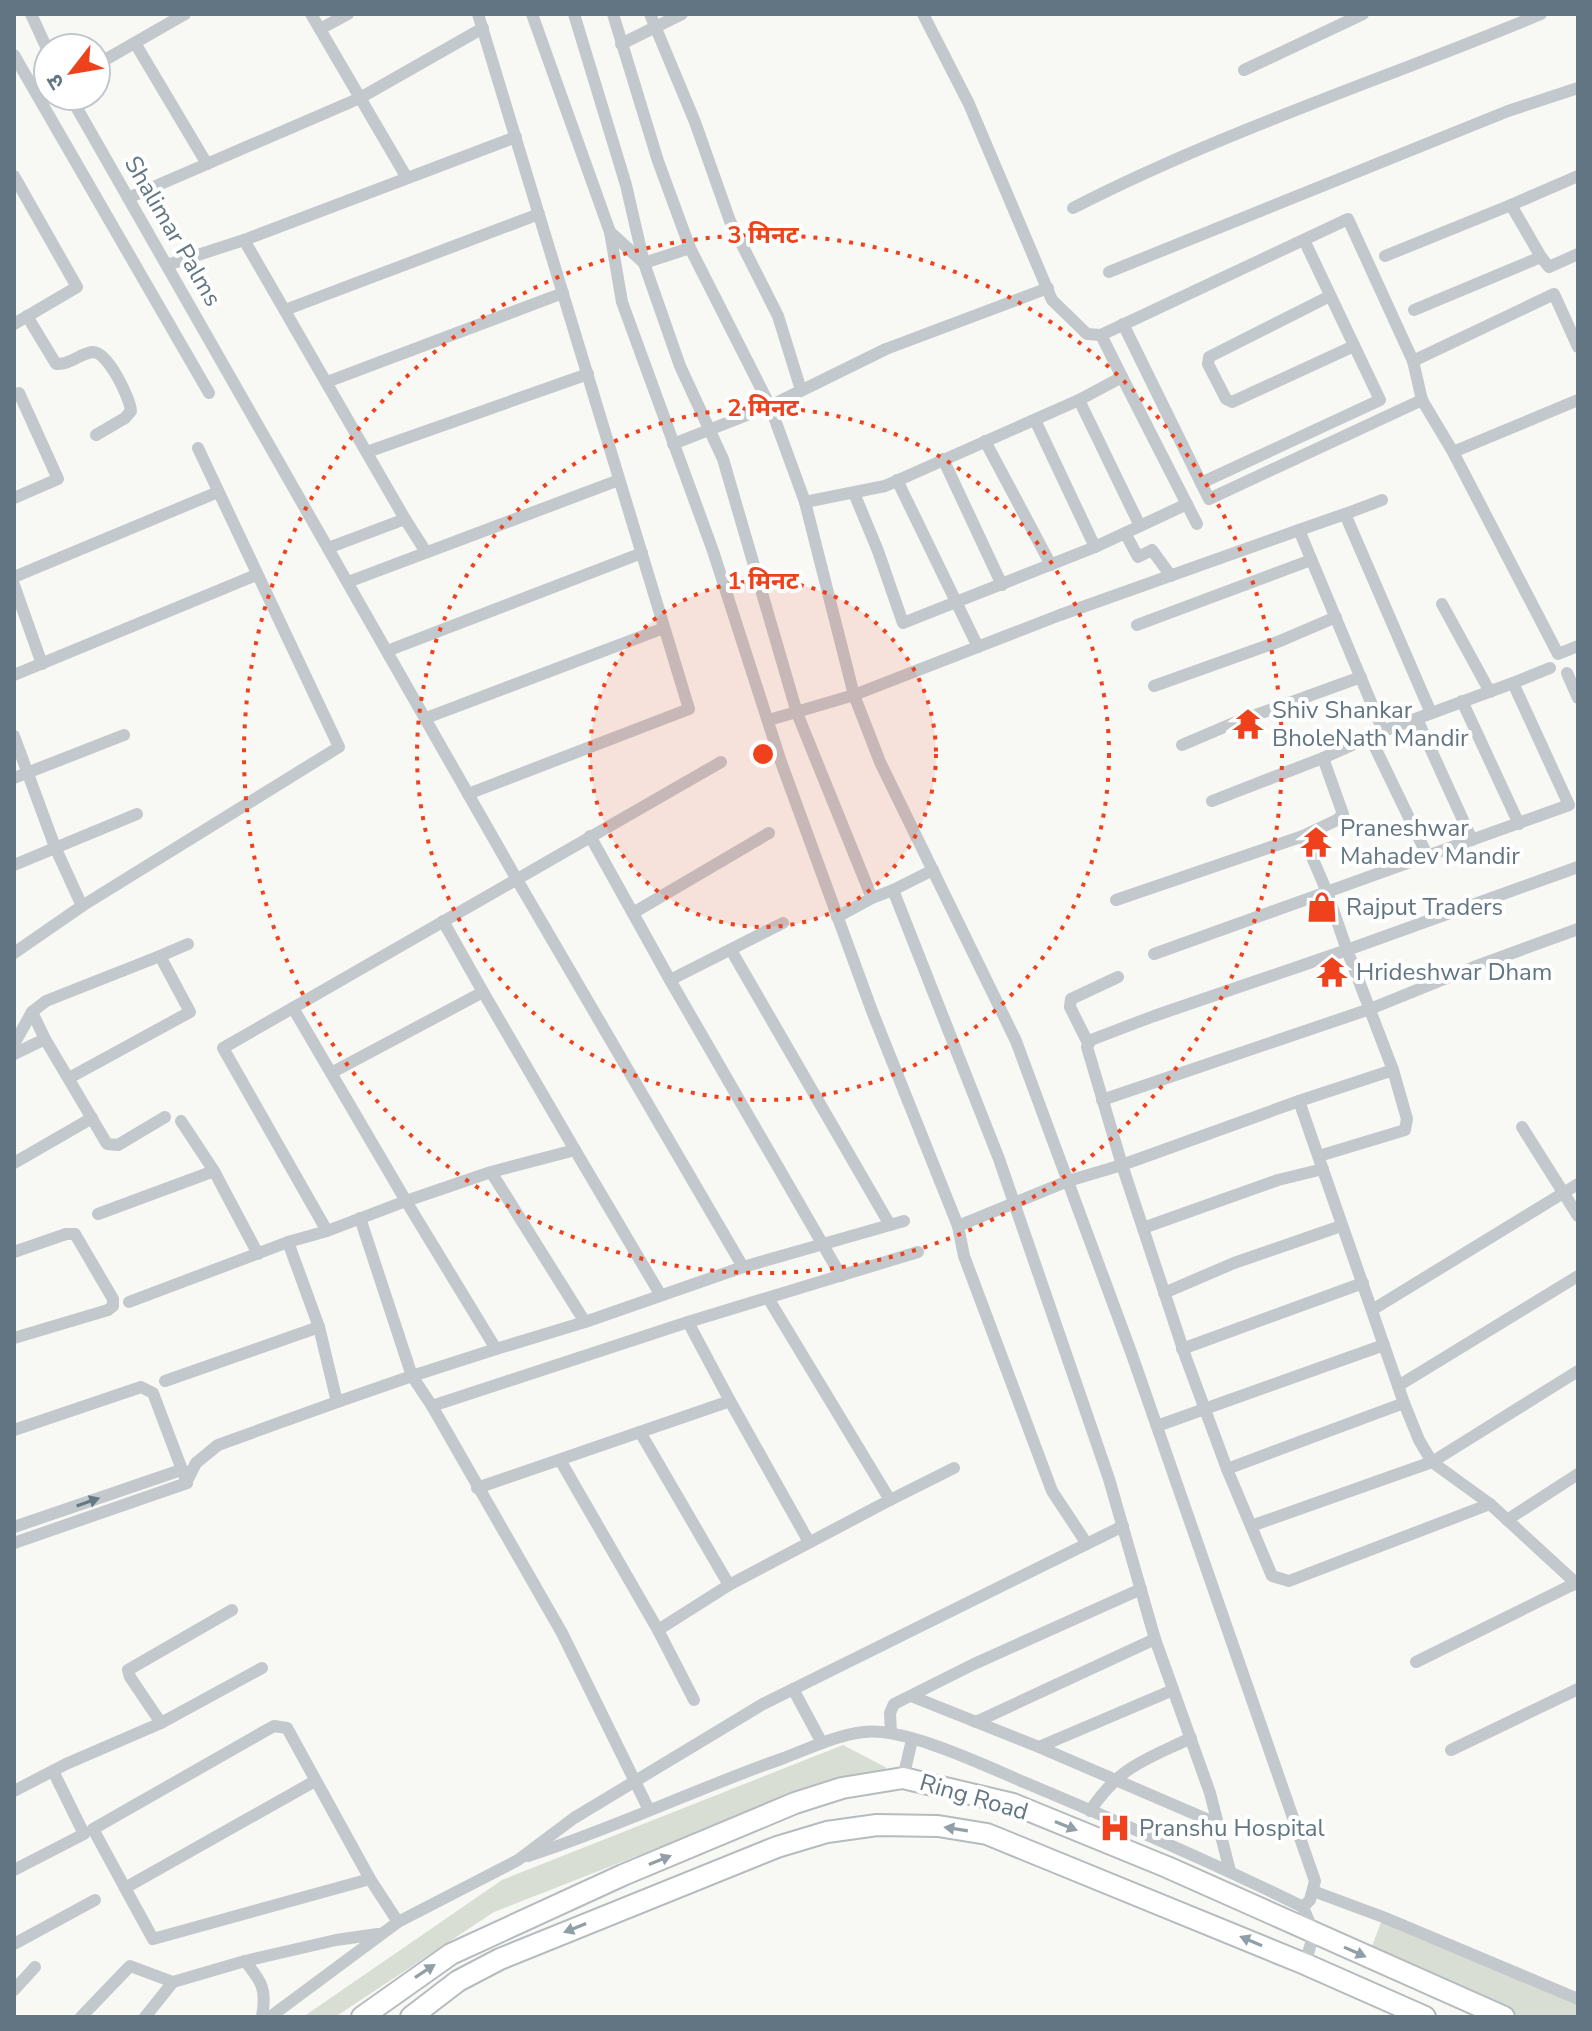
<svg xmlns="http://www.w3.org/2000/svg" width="1592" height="2031" viewBox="0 0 1592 2031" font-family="'Nunito Sans','Noto Sans Devanagari',sans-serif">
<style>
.green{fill:#d8ded4}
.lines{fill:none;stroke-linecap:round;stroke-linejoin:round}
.primary-casing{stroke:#b6bbbf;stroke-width:24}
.minor{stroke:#c2c8cb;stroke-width:12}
.primary{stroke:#fff;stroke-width:20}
.oneway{fill:#667a86}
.oneway2{fill:#909fa8}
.ring{fill:none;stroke:#f0411d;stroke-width:4;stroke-dasharray:4 8}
.labels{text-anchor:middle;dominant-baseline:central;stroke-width:8;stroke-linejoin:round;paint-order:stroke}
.street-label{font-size:24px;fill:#617682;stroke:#fff}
.poi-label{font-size:24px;fill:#617682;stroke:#fff;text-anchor:start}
.centre{fill:#f0411d;stroke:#fff;stroke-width:4}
.ring-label{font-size:24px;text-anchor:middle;font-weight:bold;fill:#f0411d;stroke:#fff;stroke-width:8;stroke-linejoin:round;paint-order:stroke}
</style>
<rect width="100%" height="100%" fill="#f8f8f5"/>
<g class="green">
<polygon points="843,1745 887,1768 770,1804 494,1912 335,2017 303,2017 502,1880"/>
<polygon points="1383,1917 1578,1999 1578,2017 1504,2017 1368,1957"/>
</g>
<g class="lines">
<defs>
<g id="primary">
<polyline points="362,2017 451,1954 623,1875 795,1803 842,1788 903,1778 1013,1804 1167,1867 1504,2017"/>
<polyline points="411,2017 458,1981 500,1959 777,1847 827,1832 877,1825 938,1826 987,1834 1305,1964 1425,2017"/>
</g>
</defs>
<use href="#primary" class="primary-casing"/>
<g class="minor">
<polyline points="31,14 48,51"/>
<polyline points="311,14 407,178"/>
<polyline points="532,14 610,232 622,302 713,551 781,762 872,1011 958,1226 1068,1181 1122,1165 1087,1047 1091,1040 1154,1016 1347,950 1327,892 1303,836 1337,820 1343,814 1323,758 1383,731 1299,530 1060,615 854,695 769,720"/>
<polyline points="574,14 626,185 644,263 680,366 723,459 797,713 872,898 893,890 999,1159 1109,1479 1155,1639 1210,1793 1230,1871"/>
<polyline points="613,14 658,161 690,248 770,406 805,502 854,695 880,762 1016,1041 1131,1352 1315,1881 1310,1900 1303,1907 1314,1933 1305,1964"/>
<polyline points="650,14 695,122 730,221 778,316 801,390"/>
<polyline points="923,14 969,104 1052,300 1087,334 1101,335 1348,219 1413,361 1554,294 1578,347"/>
<polyline points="320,29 348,14"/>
<polyline points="135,43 207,164"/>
<polyline points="621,44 682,14"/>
<polyline points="14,55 209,393"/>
<polyline points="96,65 185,14"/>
<polyline points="1244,70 1363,14"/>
<polyline points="70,96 516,878 743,1267 585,1322"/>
<polyline points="14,176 77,287 14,324"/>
<polyline points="128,198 360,98 483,28"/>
<polyline points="1511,205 1578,176"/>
<path d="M 1073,208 C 1223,131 1385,79 1541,14"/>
<polyline points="610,232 644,263 690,248"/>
<polyline points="244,240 516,137"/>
<polyline points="1385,256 1511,205 1541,257"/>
<polyline points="167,265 244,240 405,519"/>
<polyline points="1109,272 1508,111 1578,88"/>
<polyline points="1330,296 1209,357 1208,364 1226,399 1232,402 1354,346"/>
<polyline points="285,310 539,214"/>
<polyline points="1414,310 1541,257 1549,267 1578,254"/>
<path d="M 27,316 L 56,364 C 71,365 80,353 93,352 C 108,352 130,398 131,411 L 125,418 L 96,435"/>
<polyline points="1123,324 1209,499 1422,400 1453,452 1578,400"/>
<polyline points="1101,335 1122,377"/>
<polyline points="1413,361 1422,400"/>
<polyline points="327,382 563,293"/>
<polyline points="14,395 19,393 58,479 14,498"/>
<polyline points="1079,400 1122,377 1197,524"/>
<polyline points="985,441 1051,565"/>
<polyline points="673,444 770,406 886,349 1048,288"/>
<polyline points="367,452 588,374"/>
<polyline points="1453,452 1558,654 1578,646"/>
<polyline points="943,459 1002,585"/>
<polyline points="897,480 978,647"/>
<polyline points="1201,483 1380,400 1304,240"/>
<polyline points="854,493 878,551 903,623 1095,547 1035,420"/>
<polyline points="805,502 885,486 1079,400 1140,526"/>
<polyline points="1345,514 1382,500"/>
<polyline points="1299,530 1345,514 1431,713"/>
<polyline points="1125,533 1138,557 1152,550 1171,576"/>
<polyline points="1095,547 1187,504"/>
<polyline points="328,548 405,519 426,552"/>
<polyline points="14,577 218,492"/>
<polyline points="348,582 619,480"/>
<polyline points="14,585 42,664"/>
<polyline points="1442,604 1490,692"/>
<polyline points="1137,625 1311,560"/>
<polyline points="387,651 642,553"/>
<polyline points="1567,673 1578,698"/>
<polyline points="14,675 256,575"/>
<polyline points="1513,683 1550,668"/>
<polyline points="1154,686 1280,641 1336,617"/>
<polyline points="1462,701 1519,824"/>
<polyline points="426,718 664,628"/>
<polyline points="1417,719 1472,840"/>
<polyline points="14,736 55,847 82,906"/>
<polyline points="1370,737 1427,855"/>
<polyline points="1182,745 1236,722 1361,677"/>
<polyline points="14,778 124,735"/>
<polyline points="468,794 689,709 478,14"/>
<polyline points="1212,801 1323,758"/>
<polyline points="590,836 670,980 841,1276"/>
<polyline points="14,865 137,814"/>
<polyline points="893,890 933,870"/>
<polyline points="1116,900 1303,836"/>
<polyline points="633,913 769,833"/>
<polyline points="837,917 872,898"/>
<polyline points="731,950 890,1225"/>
<polyline points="14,953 82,906 339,747 198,448"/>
<polyline points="1154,954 1569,805 1513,683 1383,731"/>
<polyline points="160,956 188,944"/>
<polyline points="670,980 783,923"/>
<polyline points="483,992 575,1150 491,1172 406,1201 496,1349 585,1322 491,1172"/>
<polyline points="293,1008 406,1201 327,1231"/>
<polyline points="45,1039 107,1144 118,1145 165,1117"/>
<polyline points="1088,1043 1070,1007 1071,999 1118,977"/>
<polyline points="14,1044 32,1012"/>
<polyline points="14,1054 45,1039 32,1012 46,1001 160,956 190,1012 69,1078"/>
<polyline points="331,1073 483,992 443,921"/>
<polyline points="1102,1100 1370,1009 1474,967 1578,929"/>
<polyline points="1299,1101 1393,1070 1347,950 1578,867"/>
<polyline points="181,1121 214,1171 258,1254"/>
<polyline points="1522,1127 1578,1216"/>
<polyline points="575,1150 660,1294"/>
<polyline points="1319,1156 1405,1130 1407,1119 1393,1070"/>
<polyline points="14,1163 92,1118"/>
<polyline points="98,1214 214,1171"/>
<polyline points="958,1226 964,1256 1052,1491 1087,1544"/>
<polyline points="1143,1228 1278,1180 1323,1169"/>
<polyline points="288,1242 319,1327 337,1402 412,1376 360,1218"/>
<polyline points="14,1252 66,1234 75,1234 113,1299 113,1306 108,1310 14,1338"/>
<polyline points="743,1267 904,1221"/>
<polyline points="1164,1293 1234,1263 1341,1226"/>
<polyline points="129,1302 288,1242 327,1231 223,1048 721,762"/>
<polyline points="1372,1310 1578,1184"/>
<polyline points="496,1349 412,1376 432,1406 562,1633 649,1810"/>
<polyline points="1182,1349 1363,1283"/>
<polyline points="1578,1371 1432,1462 1419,1440 1404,1403 1299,1101 1122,1165 1186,1358 1227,1469 1272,1576 1289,1581 1490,1504 1578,1585"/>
<polyline points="165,1381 319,1327"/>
<polyline points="1398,1386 1578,1276"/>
<polyline points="730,1401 809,1542"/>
<polyline points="432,1406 688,1322 918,1252"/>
<polyline points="1157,1426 1384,1345"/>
<polyline points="14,1430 141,1387 153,1393 187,1483"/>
<polyline points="640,1432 729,1585 890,1500 768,1298"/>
<polyline points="560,1460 658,1630 729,1585"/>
<polyline points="1227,1469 1404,1403"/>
<polyline points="188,1479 196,1463 218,1445 337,1402"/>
<polyline points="477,1488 730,1401 688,1322"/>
<polyline points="890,1500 954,1468"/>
<polyline points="1507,1520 1578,1474"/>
<polyline points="1251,1526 1432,1462 1490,1504"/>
<polyline points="14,1527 181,1470 187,1472"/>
<polyline points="14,1543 187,1483"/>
<polyline points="658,1630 694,1700"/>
<polyline points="1416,1662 1576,1583"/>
<polyline points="793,1689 822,1743"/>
<polyline points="911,1696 1039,1747 1218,1824"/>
<polyline points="976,1722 1155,1639"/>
<polyline points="161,1723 130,1677 128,1670 232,1610"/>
<polyline points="891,1733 890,1713 894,1704 974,1664 1141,1589"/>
<polyline points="1039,1747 1173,1690"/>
<polyline points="1451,1750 1578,1689"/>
<polyline points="903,1778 912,1740"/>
<polyline points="315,1781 125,1888 93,1829 265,1731 274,1726 287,1728 370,1879 398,1922"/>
<polyline points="14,1791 66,1764 161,1723 262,1668"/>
<path d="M 1090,1811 C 1120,1766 1145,1760 1191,1738"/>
<path d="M 528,1856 C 615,1828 698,1788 784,1758 C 810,1748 837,1735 864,1732 C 905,1727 986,1766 1026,1783 C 1119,1822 1212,1862 1303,1907"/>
<polyline points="14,1870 84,1834 53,1771"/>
<polyline points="125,1888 153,1939 370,1879"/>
<polyline points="1313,1891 1383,1917 1578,1999"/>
<polyline points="14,1944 95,1900"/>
<path d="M 245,1961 C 262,1982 267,1989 262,2017"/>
<polyline points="14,1990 35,1967"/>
<polyline points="81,2017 130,1966 173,1982"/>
<polyline points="145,2017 173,1982 245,1961 336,1940 378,1934"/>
<polyline points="270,2017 398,1922 518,1860 574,1818 763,1704 1123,1526"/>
</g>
<use href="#primary" class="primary"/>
</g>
<defs><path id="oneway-solid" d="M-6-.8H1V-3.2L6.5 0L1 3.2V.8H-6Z" transform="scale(2)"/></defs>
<use class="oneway" href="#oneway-solid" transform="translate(88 1502) rotate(-19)"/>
<g class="oneway2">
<use href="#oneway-solid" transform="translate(1066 1826) rotate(22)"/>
<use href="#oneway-solid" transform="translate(956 1829) rotate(-171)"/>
<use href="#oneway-solid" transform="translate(660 1860) rotate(-22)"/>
<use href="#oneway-solid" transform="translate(575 1928) rotate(158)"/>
<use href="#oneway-solid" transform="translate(1251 1941) rotate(-157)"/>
<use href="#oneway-solid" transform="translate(1355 1952) rotate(24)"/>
<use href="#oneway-solid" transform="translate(425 1971) rotate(-33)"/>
</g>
<circle cx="763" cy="754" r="173" fill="#f0411d" fill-opacity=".12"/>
<g class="ring">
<circle cx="763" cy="754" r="173"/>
<circle cx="763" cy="754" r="346"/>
<circle cx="763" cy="754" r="519"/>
</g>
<defs>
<symbol id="temple-bare" viewBox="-9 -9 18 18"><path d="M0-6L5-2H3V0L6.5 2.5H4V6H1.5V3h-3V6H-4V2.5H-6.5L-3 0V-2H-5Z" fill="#f0411d" stroke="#fff" stroke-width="2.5" paint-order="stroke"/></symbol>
<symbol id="shop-bare" viewBox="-9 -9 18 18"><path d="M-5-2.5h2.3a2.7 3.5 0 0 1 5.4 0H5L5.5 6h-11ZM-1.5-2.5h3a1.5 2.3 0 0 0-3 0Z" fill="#f0411d" stroke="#fff" stroke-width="2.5" paint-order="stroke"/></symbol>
<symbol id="hospital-bare" viewBox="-9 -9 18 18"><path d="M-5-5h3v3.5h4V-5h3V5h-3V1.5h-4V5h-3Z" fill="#f0411d" stroke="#fff" stroke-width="2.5" paint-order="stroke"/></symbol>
</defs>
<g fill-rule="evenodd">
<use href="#temple-bare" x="1226" y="702" width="44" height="44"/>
<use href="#temple-bare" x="1294" y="820" width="44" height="44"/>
<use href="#shop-bare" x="1300" y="885" width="44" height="44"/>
<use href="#temple-bare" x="1310" y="950" width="44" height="44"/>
<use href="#hospital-bare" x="1093" y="1806" width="44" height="44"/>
</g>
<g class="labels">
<g class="street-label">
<text transform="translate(173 231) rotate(60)">Shalimar Palms</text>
<text transform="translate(974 1797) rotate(16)">Ring Road</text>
</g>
<g class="poi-label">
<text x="1272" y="710">Shiv Shankar<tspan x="1272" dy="28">BholeNath Mandir</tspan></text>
<text x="1340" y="828">Praneshwar<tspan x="1340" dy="28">Mahadev Mandir</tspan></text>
<text x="1346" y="907">Rajput Traders</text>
<text x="1356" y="972">Hrideshwar Dham</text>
<text x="1139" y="1828">Pranshu Hospital</text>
</g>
</g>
<circle cx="763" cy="754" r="12" class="centre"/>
<g class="ring-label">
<text x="763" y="243">3 मिनट</text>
<text x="763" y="416">2 मिनट</text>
<text x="763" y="589">1 मिनट</text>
</g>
<rect width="1592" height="2031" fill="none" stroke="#617682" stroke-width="32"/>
<g transform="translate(72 72) rotate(239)"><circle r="38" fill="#ffffff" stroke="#c0c8cd" stroke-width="2"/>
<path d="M0-6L14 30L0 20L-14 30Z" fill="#f0411d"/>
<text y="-12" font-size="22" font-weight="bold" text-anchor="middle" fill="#617682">उ</text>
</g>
</svg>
